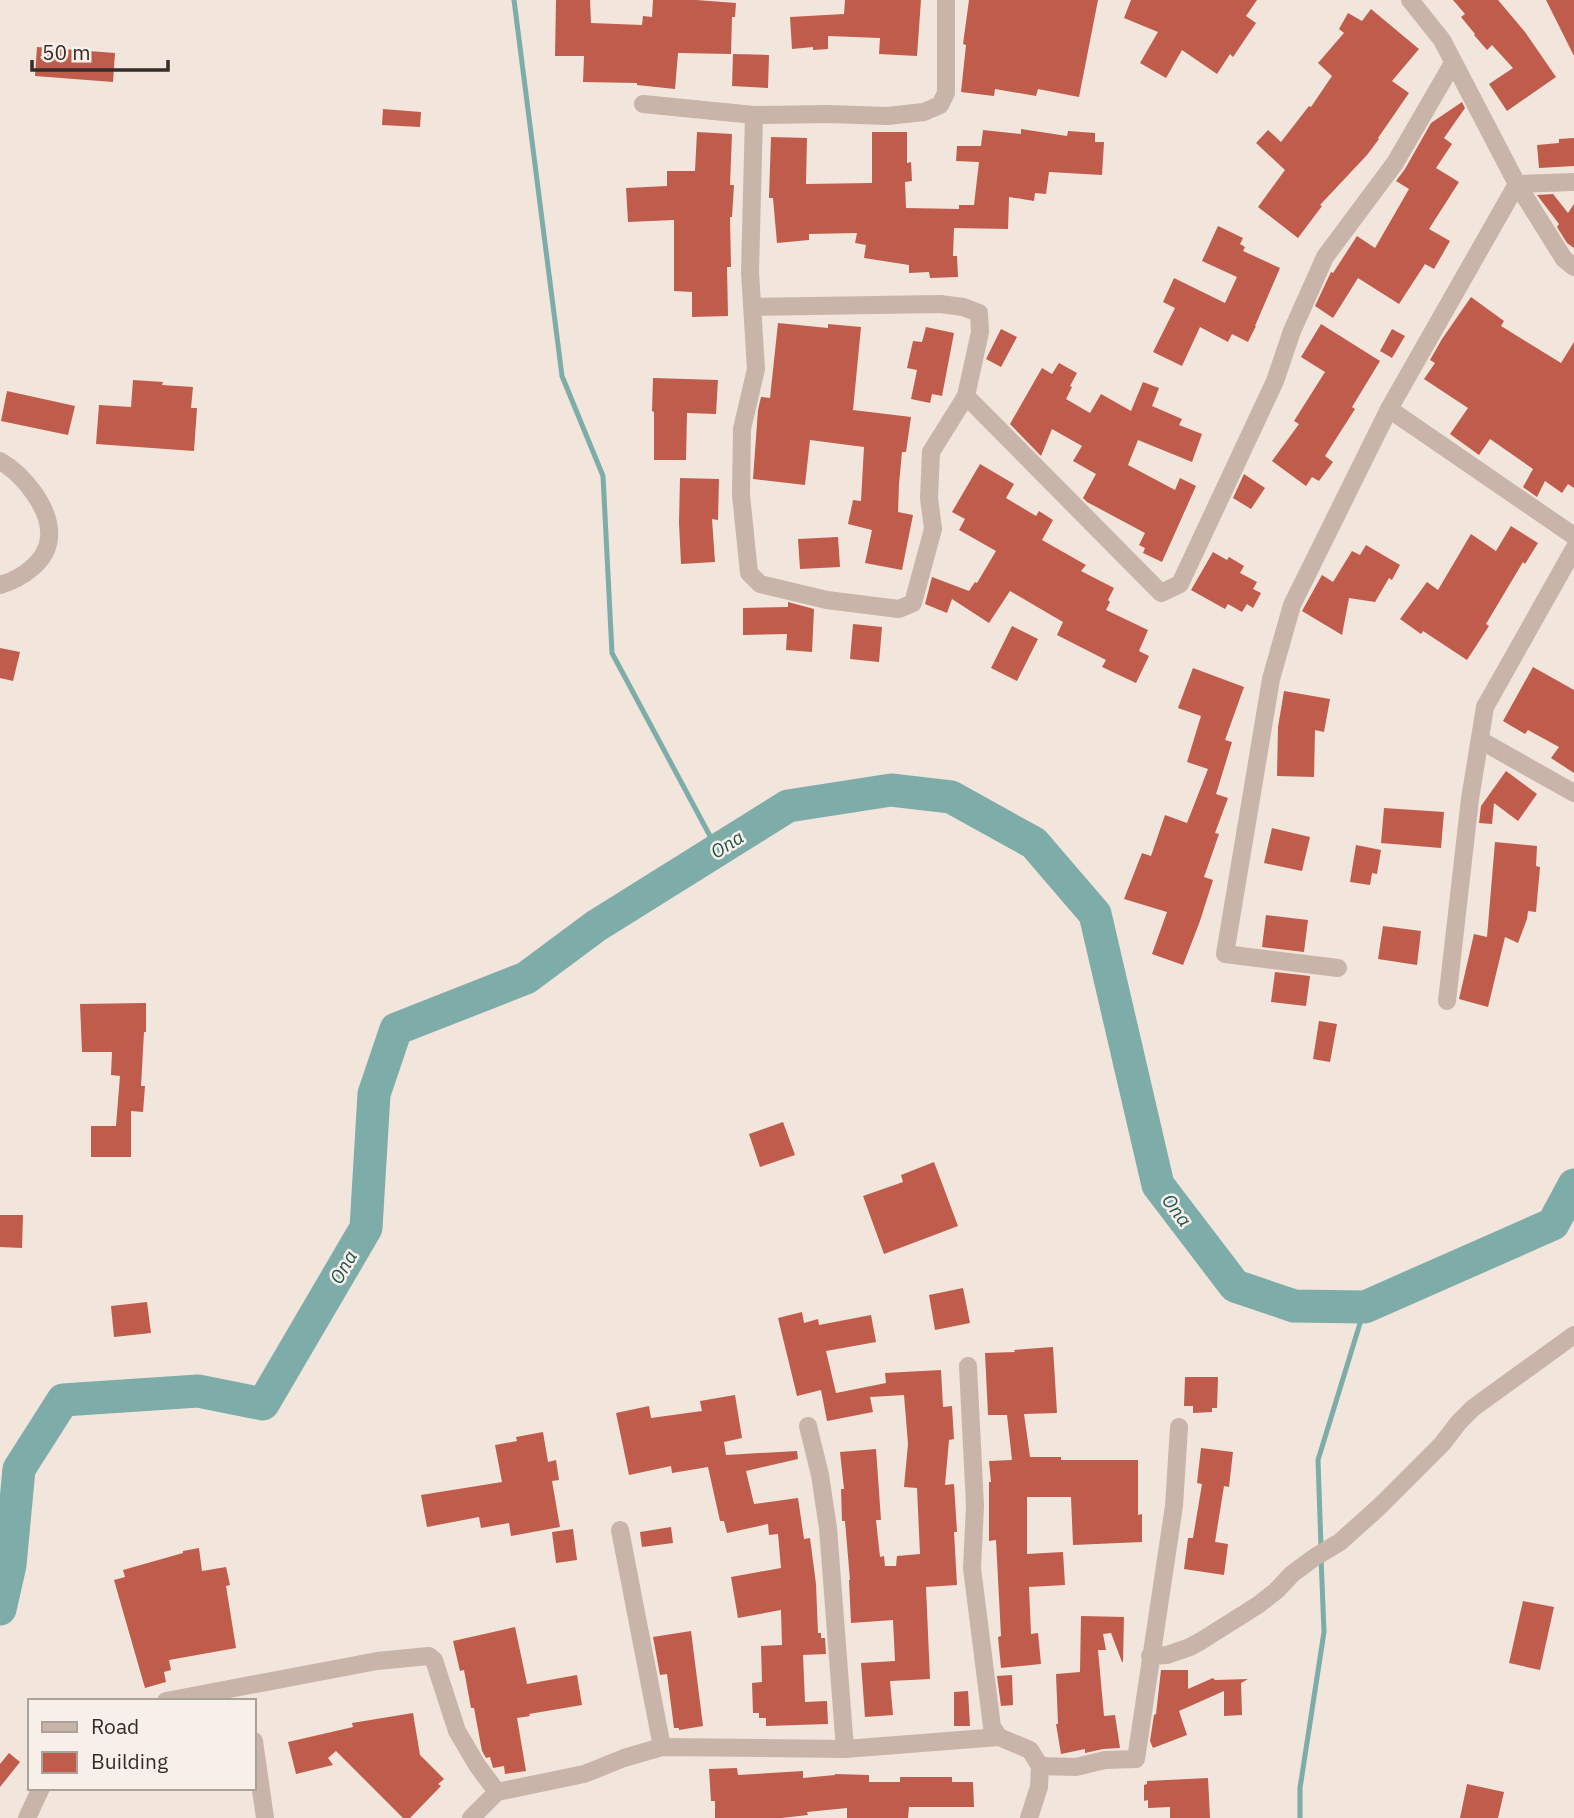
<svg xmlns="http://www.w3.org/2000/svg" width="1574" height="1818" viewBox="0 0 1574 1818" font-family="'IBM Plex Sans',sans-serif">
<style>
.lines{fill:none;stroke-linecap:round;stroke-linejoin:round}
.stream{stroke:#7daca9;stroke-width:5}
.river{stroke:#7daca9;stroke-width:33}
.building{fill:#bf5c4c}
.minor{stroke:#c8b4a9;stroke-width:18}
.labels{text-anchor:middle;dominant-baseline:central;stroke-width:5;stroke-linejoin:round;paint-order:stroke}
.water-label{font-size:19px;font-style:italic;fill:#205553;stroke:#f8efe8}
</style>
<rect width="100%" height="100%" fill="#f1e5dc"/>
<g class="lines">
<g class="stream">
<polyline points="514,0 562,376 603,476 612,653 717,849"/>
<polyline points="1321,1547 1318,1460 1365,1307"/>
<polyline points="1300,1818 1300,1788 1324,1632 1321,1557"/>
</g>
<polyline class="river" points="0,1609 10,1565 19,1469 63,1400 198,1391 263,1404 366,1228 374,1094 396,1029 526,978 596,926 788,806 891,790 951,797 1034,843 1095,914 1158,1185 1235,1286 1294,1306 1365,1307 1553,1224 1574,1185"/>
</g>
<g class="building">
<polygon points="556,0 590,0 591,23 642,25 643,16 652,17 653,0 696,0 736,3 735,17 732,17 731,54 678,53 675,89 637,85 637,83 583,82 584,56 555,56"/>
<polygon points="845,0 921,0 917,56 879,54 880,38 828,36 828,49 813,50 813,47 792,49 790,17 844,14"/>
<polygon points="969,0 1098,0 1079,97 1038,89 1036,96 995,89 994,96 961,92 966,45 963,44"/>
<polygon points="1131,0 1257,0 1246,16 1256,23 1233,57 1230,54 1217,74 1182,50 1166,78 1140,63 1158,32 1124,18"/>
<polygon points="1453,0 1498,0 1525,32 1556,77 1507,111 1489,84 1513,68 1492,45 1487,50 1474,35 1475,34 1461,17 1465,14"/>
<polygon points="1546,0 1574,0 1574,56"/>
<polygon points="1371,9 1419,49 1392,81 1409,93 1378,138 1379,139 1367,155 1320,205 1322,206 1298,238 1258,207 1285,170 1256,143 1268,130 1281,142 1309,106 1311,107 1332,76 1318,63 1344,33 1339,29 1348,13 1362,21"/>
<polygon points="37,47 115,53 113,82 35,76"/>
<polygon points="733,54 769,55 768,88 732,86"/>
<polygon points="1462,102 1465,108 1444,138 1452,144 1436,168 1459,182 1429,229 1450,241 1434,269 1425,264 1399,304 1358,278 1333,318 1315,306 1331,272 1333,273 1357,236 1375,248 1409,189 1396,181 1405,169 1431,123"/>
<polygon points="383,109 421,112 420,127 382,125"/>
<polygon points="1021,129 1067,136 1068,131 1095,133 1095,142 1104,142 1102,175 1049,172 1046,194 1035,193 1034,201 1009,197 1008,229 954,228 953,256 957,256 958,277 930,278 929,272 909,273 909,265 864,258 866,245 855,243 857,233 809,234 809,240 777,243 773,198 769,198 771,137 807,138 806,184 872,183 872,132 907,132 907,163 911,162 912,181 905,182 906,208 959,209 959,205 974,205 979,162 956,161 957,146 981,146 983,130 1021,134"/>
<polygon points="697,132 732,134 730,185 734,185 732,217 730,217 731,267 727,267 728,316 692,317 692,292 674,291 674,220 628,222 626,188 667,186 667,171 695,171"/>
<polygon points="1574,138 1574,166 1539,168 1537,145 1559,143 1559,139"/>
<polygon points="1553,194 1568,213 1574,204 1574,248 1567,243 1557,227 1559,224 1537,195"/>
<polygon points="1218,226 1243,238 1240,244 1245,247 1243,251 1280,268 1255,326 1256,326 1248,342 1232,334 1228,342 1200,327 1182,366 1153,352 1175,308 1163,302 1174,278 1225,303 1237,277 1202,261"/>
<polygon points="1471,297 1504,321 1501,326 1561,363 1574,342 1574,488 1568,484 1562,493 1545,481 1537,497 1523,487 1533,469 1490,439 1479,455 1450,434 1468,408 1424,379 1435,363 1430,360 1442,339"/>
<polygon points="778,323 828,328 828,324 861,327 853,410 911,417 906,452 902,452 899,484 898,512 913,515 902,570 865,563 872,530 848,524 853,500 861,501 864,447 810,440 805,485 753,479 758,410 761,397 770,398"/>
<polygon points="1321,324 1380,361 1352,407 1355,409 1325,456 1333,462 1319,481 1312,477 1306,486 1272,461 1299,424 1294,421 1325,372 1301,357"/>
<polygon points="926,327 954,333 942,396 932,394 930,403 911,399 917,370 907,368 913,341 922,342"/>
<polygon points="1001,329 1017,337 1001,367 986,359"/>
<polygon points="1392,329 1405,336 1392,358 1380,351"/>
<polygon points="1059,363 1077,373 1070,386 1072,387 1066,399 1090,413 1101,394 1131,411 1143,382 1159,388 1152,406 1182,419 1179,425 1202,434 1192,462 1138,440 1128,465 1175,490 1180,478 1196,486 1162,562 1143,553 1145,548 1139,545 1145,533 1087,502 1083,498 1096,474 1073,461 1082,446 1052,429 1041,456 1010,424 1042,368 1052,374"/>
<polygon points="653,378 718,380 716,414 687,413 686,460 654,460 654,412 652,411"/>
<polygon points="133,380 163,382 162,385 193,387 191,408 197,408 194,451 96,444 99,405 131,407"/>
<polygon points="7,391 75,406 68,435 1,421"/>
<polygon points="980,464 1014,484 1006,498 1036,516 1039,511 1053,520 1042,540 1086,565 1081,571 1114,588 1108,600 1110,602 1106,610 1148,630 1139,651 1149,656 1136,683 1102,667 1106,660 1057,635 1063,622 1010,591 989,623 952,599 947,613 925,604 932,577 969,591 975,582 977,583 996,551 959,530 965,519 952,512"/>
<polygon points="1244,474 1265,488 1251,509 1233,498"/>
<polygon points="680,478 719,479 718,520 712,519 715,562 681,564 679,523"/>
<polygon points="1511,526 1538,543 1525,564 1523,562 1486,624 1489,626 1467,660 1423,631 1421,634 1400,619 1427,582 1438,590 1471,534 1496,551"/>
<polygon points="838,537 840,567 800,569 798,539"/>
<polygon points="1366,545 1400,565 1392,580 1389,578 1375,602 1349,598 1342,635 1302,611 1322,575 1333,582 1352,551 1360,555"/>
<polygon points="1213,552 1227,560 1229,557 1244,566 1240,573 1257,582 1253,589 1261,593 1253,608 1247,604 1242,612 1228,604 1225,609 1191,590"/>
<polygon points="788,602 814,609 812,652 786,650 787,634 743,635 743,608 788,607"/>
<polygon points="853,624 882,627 879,662 850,659"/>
<polygon points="1012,626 1038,639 1017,681 991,668"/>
<polygon points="0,648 20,652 13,681 0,678"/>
<polygon points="1533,667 1574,690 1574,773 1551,758 1559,747 1528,730 1525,734 1503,721"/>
<polygon points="1193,668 1244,687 1225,740 1232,742 1216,794 1228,798 1215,833 1219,834 1204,877 1213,880 1200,921 1183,965 1152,954 1167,912 1124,899 1142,853 1151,856 1165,815 1187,823 1208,769 1187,762 1201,716 1178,708"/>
<polygon points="1284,691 1330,699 1324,732 1315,730 1314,777 1277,776 1278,727"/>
<polygon points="1506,771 1537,794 1518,821 1494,803 1492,824 1479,823 1481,806"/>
<polygon points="1384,808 1444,812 1441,848 1381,843"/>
<polygon points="1272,828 1310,837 1302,871 1264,863"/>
<polygon points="1495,842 1537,846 1536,866 1540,867 1536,912 1528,911 1527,919 1518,943 1505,937 1488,1007 1459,999 1474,934 1487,937"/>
<polygon points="1356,845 1381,850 1377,874 1372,873 1370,885 1350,882"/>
<polygon points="1266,915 1308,920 1304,952 1262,947"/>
<polygon points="1383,926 1421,931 1417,965 1378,959"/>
<polygon points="1275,972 1310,976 1306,1006 1271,1002"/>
<polygon points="146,1003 146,1032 144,1032 141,1086 145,1086 143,1112 131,1111 131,1157 91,1157 91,1126 116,1126 120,1076 111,1075 112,1052 82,1052 80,1004"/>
<polygon points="1319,1021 1337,1024 1330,1062 1313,1059"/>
<polygon points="783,1122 795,1155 760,1167 749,1134"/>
<polygon points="934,1162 958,1226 884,1254 863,1196 903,1182 901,1175"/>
<polygon points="0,1215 23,1215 22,1248 0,1247"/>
<polygon points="963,1288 970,1323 935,1330 929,1295"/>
<polygon points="147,1302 151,1333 114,1337 111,1306"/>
<polygon points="802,1312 804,1323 818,1319 819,1325 871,1315 876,1342 826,1351 836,1393 886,1383 885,1373 941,1370 943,1407 952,1406 954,1439 949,1440 945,1485 954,1484 957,1532 954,1532 957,1585 926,1587 930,1679 890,1681 893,1715 865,1717 861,1663 895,1661 893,1620 851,1623 849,1580 850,1580 845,1521 842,1521 841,1489 844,1489 840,1452 876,1449 881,1520 876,1520 880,1557 884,1556 885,1566 896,1566 897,1556 920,1554 917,1488 904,1487 908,1444 904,1395 870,1397 873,1412 827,1421 821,1390 797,1396 789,1363 778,1318"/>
<polygon points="1053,1347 1057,1413 1024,1414 1030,1457 1061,1457 1061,1460 1138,1460 1138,1515 1142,1514 1142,1542 1073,1545 1071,1497 1027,1497 1027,1554 1063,1552 1065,1585 1029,1587 1031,1634 1038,1633 1041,1664 1001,1668 998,1637 1001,1636 996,1540 989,1541 989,1482 991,1482 989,1461 1012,1460 1007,1415 988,1415 985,1353 1015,1352 1014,1350"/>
<polygon points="1185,1377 1218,1377 1217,1408 1212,1408 1212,1412 1193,1413 1193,1406 1184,1406"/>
<polygon points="735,1395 742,1438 724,1442 726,1455 797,1451 798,1459 746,1471 754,1504 798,1498 804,1539 810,1538 816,1584 818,1633 821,1633 821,1638 825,1638 826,1654 803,1655 805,1702 827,1701 828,1724 766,1726 766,1718 759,1718 759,1713 753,1713 752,1683 762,1682 761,1646 782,1645 781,1610 738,1618 731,1577 781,1568 778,1534 769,1535 768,1524 727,1533 724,1521 720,1521 708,1467 672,1473 671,1466 629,1475 616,1413 649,1406 651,1418 702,1411 700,1401"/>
<polygon points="543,1432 548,1462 556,1460 559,1480 552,1481 560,1527 511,1536 509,1523 481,1528 479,1517 427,1527 421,1495 502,1482 495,1445 517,1441 516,1437"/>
<polygon points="1201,1448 1233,1452 1229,1487 1224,1486 1215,1542 1228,1544 1224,1575 1184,1569 1188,1538 1193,1538 1202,1484 1197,1483"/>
<polygon points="671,1527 673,1543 642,1547 640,1532"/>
<polygon points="573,1529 577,1560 556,1563 552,1532"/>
<polygon points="199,1548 202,1571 226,1567 230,1585 226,1586 236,1648 169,1660 171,1670 164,1672 166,1682 145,1688 114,1580 125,1577 123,1570 183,1553 183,1551"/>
<polygon points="1523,1601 1554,1607 1540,1670 1509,1663"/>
<polygon points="1081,1616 1124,1617 1123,1662 1122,1662 1111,1633 1103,1634 1106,1650 1098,1650 1104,1716 1115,1715 1120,1748 1103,1749 1085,1753 1085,1749 1061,1754 1056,1724 1058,1724 1056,1674 1080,1672"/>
<polygon points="515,1627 527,1684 577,1675 582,1705 529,1714 530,1716 517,1718 526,1771 505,1774 504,1766 493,1768 490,1757 486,1758 482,1751 474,1708 471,1708 464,1670 460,1671 453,1641"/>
<polygon points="691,1631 703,1726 679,1730 679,1728 674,1728 667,1674 660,1675 653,1637"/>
<polygon points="1161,1670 1188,1670 1188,1689 1213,1678 1215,1680 1248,1679 1241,1683 1242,1715 1224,1716 1224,1691 1179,1711 1187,1735 1153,1748 1150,1741 1154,1715 1156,1714"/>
<polygon points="1012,1675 1013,1705 1001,1706 997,1676"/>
<polygon points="968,1691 970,1726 954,1726 954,1692"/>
<polygon points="413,1713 420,1755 444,1779 438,1784 441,1786 410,1818 403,1818 336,1751 328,1758 333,1765 296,1774 288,1742 353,1727 352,1723"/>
<polygon points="9,1753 20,1762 0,1787 0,1764"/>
<polygon points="737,1768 738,1775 803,1771 803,1778 835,1775 835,1774 869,1775 869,1782 900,1782 900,1777 952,1777 952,1782 973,1782 974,1807 909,1807 908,1818 847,1818 847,1808 807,1812 808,1815 781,1818 715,1818 715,1801 711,1801 709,1769"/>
<polygon points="1208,1778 1210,1818 1170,1818 1170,1807 1148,1808 1148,1800 1144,1801 1144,1785 1147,1784 1147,1781"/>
<polygon points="1467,1784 1504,1792 1498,1818 1460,1818"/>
</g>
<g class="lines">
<g class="minor">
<polyline points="1410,0 1442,40 1517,184 1564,259 1574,267"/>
<polyline points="643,104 754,115 829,114 887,116 924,112 940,105 946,93 946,0"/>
<polyline points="752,307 940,304 963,307 979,313 980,332 966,396 931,452 929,498 933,529 913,603 899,609 827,600 760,584 749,573 741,495 742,429 756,369 750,272 754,115"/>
<polyline points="966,396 1161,593 1180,584 1275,381 1292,331 1325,257 1395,163 1453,63"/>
<polyline points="1389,409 1574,536"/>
<path d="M 0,461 C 23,474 52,509 49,538 C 47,562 21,579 0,585"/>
<polyline points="1480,740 1574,793"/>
<polyline points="1338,968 1225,954 1271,679 1292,605 1389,409 1517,184 1574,182"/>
<polyline points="1447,1001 1470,799 1485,707 1574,549"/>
<polyline points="968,1366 975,1506 972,1568 992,1727 999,1737 1030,1750 1040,1766 1039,1787 1029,1818"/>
<polyline points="808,1426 820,1475 828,1528 845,1749"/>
<polyline points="620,1530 662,1747"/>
<polyline points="1150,1656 1167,1655 1190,1647 1201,1641 1258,1605 1276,1591 1292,1574 1315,1557 1340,1542 1379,1507 1442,1444 1459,1422 1473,1408 1574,1335"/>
<polyline points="166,1701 377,1661 429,1656 434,1660 457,1731 477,1765 497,1792"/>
<polyline points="254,1741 265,1818"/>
<polyline points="1040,1766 1076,1767 1105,1760 1136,1759 1174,1506 1179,1427"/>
<polyline points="27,1818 41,1788"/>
<polyline points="471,1818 497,1792 584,1774 624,1758 662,1747 845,1749 999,1737"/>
</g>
</g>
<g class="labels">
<g class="water-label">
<text transform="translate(727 844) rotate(-32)">Ona</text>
<text transform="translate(1177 1210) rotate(53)">Ona</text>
<text transform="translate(343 1267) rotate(-60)">Ona</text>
</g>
</g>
<rect x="28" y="1699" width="228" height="91" fill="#f8efe8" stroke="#aaa19b" stroke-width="2"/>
<rect x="42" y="1722" width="35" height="10" fill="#c8b4a9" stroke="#aaa19b" stroke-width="2"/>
<text x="91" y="1734" font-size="21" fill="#352b28">Road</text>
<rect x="42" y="1752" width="35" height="21" fill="#bf5c4c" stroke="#aaa19b" stroke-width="2"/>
<text x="91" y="1769" font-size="21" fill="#352b28">Building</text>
<path d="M32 60v10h136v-10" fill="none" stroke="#352b28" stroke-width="3.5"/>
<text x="42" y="60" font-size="21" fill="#352b28" stroke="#f8efe8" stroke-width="5" paint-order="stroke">50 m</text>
</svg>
